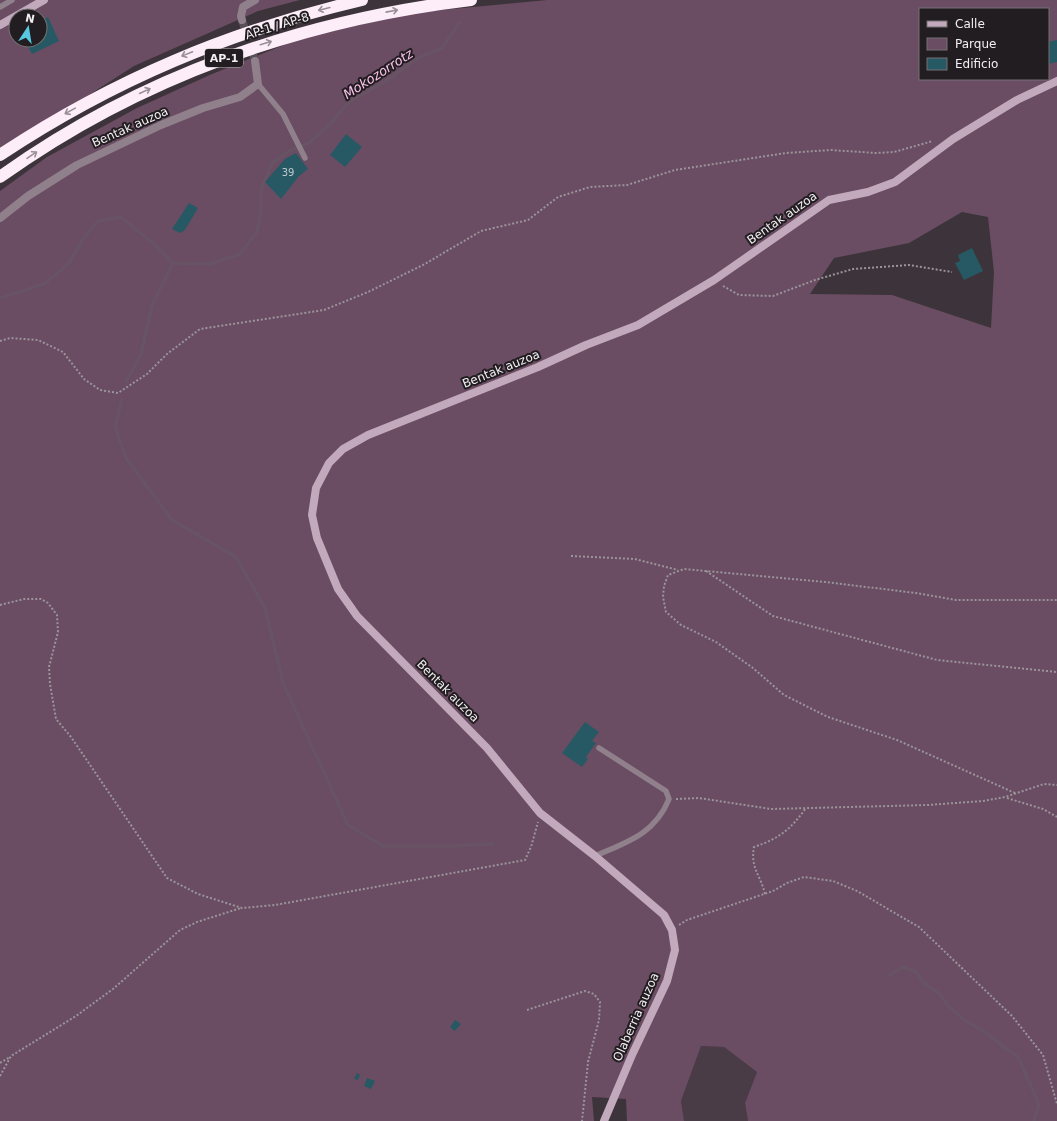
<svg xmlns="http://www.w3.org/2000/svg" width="1057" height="1121" viewBox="0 0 1057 1121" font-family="'DejaVu Sans',sans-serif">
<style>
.built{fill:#493c46}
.green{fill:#6a4d63;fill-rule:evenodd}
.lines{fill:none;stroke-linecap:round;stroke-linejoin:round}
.stream{stroke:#675363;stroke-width:3.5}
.building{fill:#265963}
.street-tunnel{stroke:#575056;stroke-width:8;stroke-dasharray:8 4;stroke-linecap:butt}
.path{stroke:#9b9499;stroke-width:2;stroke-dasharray:2 2;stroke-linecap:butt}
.lane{stroke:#8f808b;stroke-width:5.5}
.street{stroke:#8f808b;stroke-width:8}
.secondary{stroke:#c2a9bb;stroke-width:8}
.highway{stroke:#fdedf8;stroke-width:12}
.oneway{stroke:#9a8f97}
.labels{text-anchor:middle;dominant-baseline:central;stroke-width:4;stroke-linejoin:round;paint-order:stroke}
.number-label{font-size:10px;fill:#c0c9ce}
.shield{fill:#211d20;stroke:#b4afb3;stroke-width:1}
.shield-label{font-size:11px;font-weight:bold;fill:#f3eef2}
.street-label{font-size:12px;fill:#f3eef2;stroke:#211d20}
.water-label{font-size:13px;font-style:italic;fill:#fdc3ef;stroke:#211d20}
</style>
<rect width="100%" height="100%" fill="#3c343a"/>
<polygon class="built" points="701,1046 724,1047 757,1072 745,1103 748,1121 684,1121 681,1101"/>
<g class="green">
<path d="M 0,0 L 300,0 L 258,11 L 134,66 L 0,152 ZM 16,16 L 40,16 L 40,40 L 16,40 Z"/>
<path d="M 547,0 L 1057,0 L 1057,1121 L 748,1121 L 745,1103 L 757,1072 L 724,1047 L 701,1046 L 681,1101 L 684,1121 L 627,1121 L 626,1099 L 592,1097 L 594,1121 L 0,1121 L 0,191 L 47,157 L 137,108 L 212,74 L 299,39 L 410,13 ZM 920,9 L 1048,9 L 1048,79 L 920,79 ZM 962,212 L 988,217 L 994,272 L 991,328 L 892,295 L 810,294 L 834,258 L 909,243 Z"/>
</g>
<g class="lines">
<g class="stream">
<polyline points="0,298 44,284 68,264 83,239 98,221 121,217 153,243 173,263 210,264 240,254 257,232 261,210 261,190 272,163 291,150 309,143 328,126 349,102 386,81 418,58 442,48 459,23"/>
<polyline points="126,382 141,354 152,305 173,263"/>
<polyline points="122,399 115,427 126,458 172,520 236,557 265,608 283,683 348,825 383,846 450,846 493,844"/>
<polyline points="888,976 903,967 916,972 925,984 940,994 948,1006 966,1021 986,1033 1018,1057 1039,1104 1034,1121"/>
</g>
</g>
<g class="building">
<polygon points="48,17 59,41 32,54 24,40 40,40 40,21"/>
<polygon points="1057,40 1057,62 1048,64 1048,42"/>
<polygon points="346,134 362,147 345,167 330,155"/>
<polygon points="296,153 308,169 299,176 281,199 265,182 285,159"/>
<polygon points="189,203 198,208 185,230 180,233 172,229"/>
<polygon points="972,248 983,271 964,280 955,263 960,261 958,255"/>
<polygon points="585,722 599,732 592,741 596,743 586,757 588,759 582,767 562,753"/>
<polygon points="455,1020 461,1024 455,1031 450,1027"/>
<polygon points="357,1073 360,1075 358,1080 354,1079"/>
<polygon points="367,1078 375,1081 371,1089 364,1086"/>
</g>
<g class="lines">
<polyline class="street-tunnel" points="242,20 255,61"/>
<g class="path">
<polyline points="723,286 739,295 773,296 815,280 853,269 909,265 952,272"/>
<polyline points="0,341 10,338 38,340 63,352 84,379 100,390 118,393 147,374 167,354 200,329 324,310 368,292 423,265 481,231 528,220 558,197 590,187 627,185 675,170 786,153 831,150 876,153 894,152 933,141"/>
<polyline points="571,556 635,559 678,570"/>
<polyline points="706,571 773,616 937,660 1057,672"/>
<polyline points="0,605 24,599 41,599 48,603 57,615 58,632 49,667 50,684 56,719 71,737 167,878 198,894 242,908 275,905 525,860 531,847 538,822"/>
<polyline points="1015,793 897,740 828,717 784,695 753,668 716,642 681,625 666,612 663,597 664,586 668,575 684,569 825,582 916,593 956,600 1057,600"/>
<polyline points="1007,798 1043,809 1057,817"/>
<polyline points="676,799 699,798 771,809 928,805 983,801 1005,797 1044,784 1057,785"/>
<path d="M 765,894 C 761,876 750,868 754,847 C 780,838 790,830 806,808"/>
<polyline points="679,925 687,920 773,891 787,883 804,877 833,881 857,891 919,927 1012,1016 1043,1055 1057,1104"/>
<polyline points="527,1010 585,991 594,994 600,1002 599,1020 588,1062 582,1121"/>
<polyline points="0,1063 10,1057"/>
<polyline points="0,1076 11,1056 76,1016 113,989 180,930 197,922 241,908"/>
</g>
<g class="lane">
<polyline points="0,7 12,0"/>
<polyline points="258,84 283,114 305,158"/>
<path d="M 595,856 C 627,842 655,834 669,799 L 666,791 L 599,748"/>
</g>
<g class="street">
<polyline points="242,20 241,16 243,7 255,0"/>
<polyline points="0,218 28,196 77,165 161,125 203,108 240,97 258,84 255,61"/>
</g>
<g class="secondary">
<polyline points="0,25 44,0"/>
<polyline points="604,1121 632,1055 667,981 675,950 672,930 664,915 595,856 540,813 487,748 357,616 338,589 317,538 312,515 316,488 329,463 343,449 368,435 538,367 586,345 638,325 714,280 829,200 868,192 895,182 953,139 1017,100 1057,81"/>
</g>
<g class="highway">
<path d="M 0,155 C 113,80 230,31 362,0"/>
<path d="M 0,177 C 139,77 302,20 471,0"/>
</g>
</g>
<defs><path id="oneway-shaft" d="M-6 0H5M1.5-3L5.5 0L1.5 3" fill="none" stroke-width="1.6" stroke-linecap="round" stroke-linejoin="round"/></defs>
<g class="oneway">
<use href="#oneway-shaft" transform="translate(324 9) rotate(166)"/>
<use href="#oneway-shaft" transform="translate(392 11) rotate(-11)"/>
<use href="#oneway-shaft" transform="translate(266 43) rotate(-17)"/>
<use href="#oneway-shaft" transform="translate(187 54) rotate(158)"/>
<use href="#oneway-shaft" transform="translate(145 91) rotate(-25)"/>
<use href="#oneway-shaft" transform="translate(70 111) rotate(151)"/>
<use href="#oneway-shaft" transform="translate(32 155) rotate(-34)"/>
</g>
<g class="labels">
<g class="number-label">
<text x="288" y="172">39</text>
</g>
<rect class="shield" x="205" y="49" width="38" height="18" rx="3"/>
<g class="shield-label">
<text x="224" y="58">AP-1</text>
</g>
<g class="street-label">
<text transform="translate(277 26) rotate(-17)">AP-1 / AP-8</text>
<text transform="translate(130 127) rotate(-24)">Bentak auzoa</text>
<text transform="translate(782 218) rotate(-35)">Bentak auzoa</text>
<text transform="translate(501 369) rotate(-22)">Bentak auzoa</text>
<text transform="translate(448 691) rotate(45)">Bentak auzoa</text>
<text transform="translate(636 1017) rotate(-66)">Olaberria auzoa</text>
</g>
<g class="water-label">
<text transform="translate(378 74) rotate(-33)">Mokozorrotz</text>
</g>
</g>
<rect x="919" y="8" width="130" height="72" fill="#211d20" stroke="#757174"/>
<rect x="927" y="21" width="20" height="6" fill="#c2a9bb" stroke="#757174"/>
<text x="955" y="28" font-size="12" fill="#f3eef2">Calle</text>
<rect x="927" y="38" width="20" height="12" fill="#6a4d63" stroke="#757174"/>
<text x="955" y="48" font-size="12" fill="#f3eef2">Parque</text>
<rect x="927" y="58" width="20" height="12" fill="#265963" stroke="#757174"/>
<text x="955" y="68" font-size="12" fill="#f3eef2">Edificio</text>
<g transform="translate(28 28) rotate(12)"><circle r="19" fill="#211d20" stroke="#757174"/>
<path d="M0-3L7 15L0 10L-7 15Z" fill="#56c9e0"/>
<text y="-6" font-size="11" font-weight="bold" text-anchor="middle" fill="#f3eef2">N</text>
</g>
</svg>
